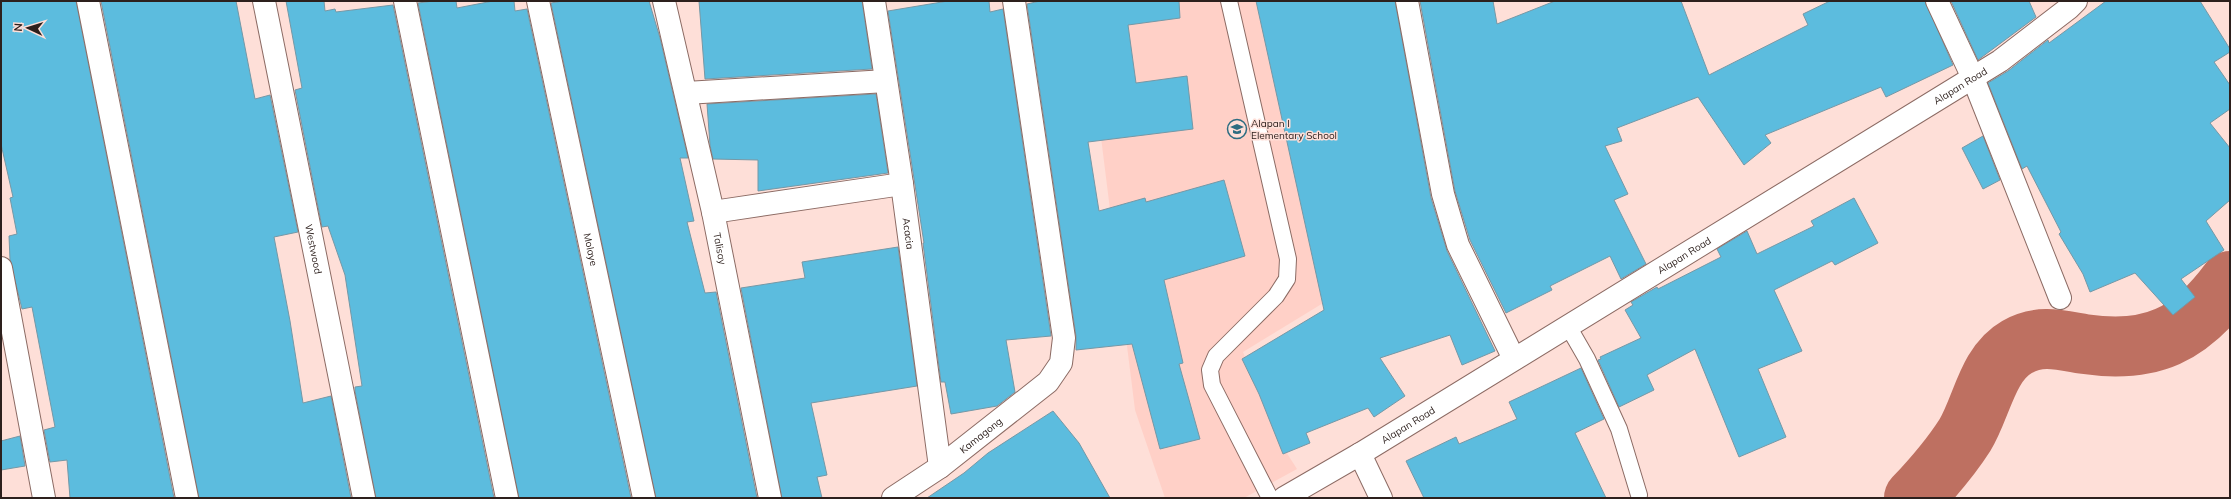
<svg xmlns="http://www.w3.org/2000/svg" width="2231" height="499" viewBox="0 0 2231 499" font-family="Mulish,sans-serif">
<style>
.built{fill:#ffd0c7}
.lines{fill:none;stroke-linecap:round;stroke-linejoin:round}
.river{stroke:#be7061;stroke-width:60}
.building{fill:#5cbcde;stroke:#7598a6}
.service-casing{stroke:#8c6b64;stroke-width:18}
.minor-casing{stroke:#8c6b64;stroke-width:24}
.tertiary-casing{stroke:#8c6b64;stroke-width:24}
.service{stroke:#fff;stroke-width:16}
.minor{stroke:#fff;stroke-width:22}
.tertiary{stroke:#fff;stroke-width:22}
.labels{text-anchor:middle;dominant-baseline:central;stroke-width:3;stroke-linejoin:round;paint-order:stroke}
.street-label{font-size:10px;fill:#2d201d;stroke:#fedfd8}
.poi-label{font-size:10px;fill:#2d201d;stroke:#fedfd8;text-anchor:start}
</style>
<rect width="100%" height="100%" fill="#fedfd8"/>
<polygon class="built" points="1084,1 1350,1 1397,258 1243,352 1281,444 1297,469 1244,498 1165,498 1135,410"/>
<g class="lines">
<path class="river" d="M 1914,498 C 1932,479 1951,457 1965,435 C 1982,407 1987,364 2017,347 C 2040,334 2060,340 2084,344 C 2152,354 2190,335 2230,281"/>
</g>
<g class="building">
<polygon points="1,1 76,1 174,498 70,498 67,460 50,462 44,430 55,427 32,307 22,309 10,260 9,236 17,234 10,198 13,197 1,144"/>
<polygon points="101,1 236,1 255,99 270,95 298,232 274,237 290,321 303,403 331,396 351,498 199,498"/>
<polygon points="286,1 324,1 325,11 335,9 336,12 393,5 494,498 376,498 355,391 355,387 362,386 345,275 328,226 322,227 295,90 302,88"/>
<polygon points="434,1 456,1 457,8 493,1 514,1 515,11 527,9 631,498 519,498 418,3"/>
<polygon points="563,1 649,1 660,38 688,158 680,158 694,221 687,222 705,293 716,292 757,498 656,498 551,3"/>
<polygon points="699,1 862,1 872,69 705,79"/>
<polygon points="948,1 989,1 990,12 1003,9 1051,336 1006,340 1015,392 997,406 951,414 945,382 941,382 923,243 924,243 888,11"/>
<polygon points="1040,1 1179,1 1180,18 1128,25 1136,83 1187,76 1193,129 1088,142 1099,211 1145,198 1146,202 1224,180 1245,256 1164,280 1183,363 1179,364 1200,439 1160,449 1132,344 1076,350 1076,336 1027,4"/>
<polygon points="1256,1 1395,1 1431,198 1447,251 1495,351 1462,365 1450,335 1380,358 1405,396 1374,417 1368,408 1306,433 1310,443 1283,454 1259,394 1242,359 1324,310"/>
<polygon points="1420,1 1493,1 1497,24 1555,1 1681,1 1709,75 1808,25 1803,14 1830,1 1925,1 1953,65 1886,97 1881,87 1765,135 1771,143 1744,165 1698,97 1617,128 1622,141 1605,146 1628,194 1614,200 1646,264 1621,279 1610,256 1550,286 1552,290 1506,313 1470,240 1455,191"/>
<polygon points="1951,1 2029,1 2036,17 1978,60"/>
<polygon points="2106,1 2200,1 2230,49 2230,52 2214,62 2230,85 2230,109 2210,123 2230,148 2230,200 2206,221 2224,250 2181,279 2195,297 2173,315 2135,273 2090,292 2083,274 2059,234 2061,232 2027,166 2022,169 1988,83 2008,71 2048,40 2049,43"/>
<polygon points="876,94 888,173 758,191 758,160 713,159 710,145 707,104"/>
<polygon points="1983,136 2000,180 1983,189 1962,148"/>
<polygon points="1854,198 1878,243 1835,265 1832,261 1774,290 1802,351 1758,369 1786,437 1739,457 1695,349 1647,375 1654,390 1619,407 1598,360 1601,359 1600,357 1641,338 1625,310 1633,305 1631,302 1657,287 1658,289 1721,257 1717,249 1747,231 1757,254 1814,226 1811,221"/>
<polygon points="898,247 917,386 811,403 827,475 817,477 822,498 782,498 741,288 805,278 802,262"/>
<polygon points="1581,368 1604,419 1575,433 1606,498 1424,498 1406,461 1456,437 1459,444 1517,419 1509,402"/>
<polygon points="1053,411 1079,443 1110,498 927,498 964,473 988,453"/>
<polygon points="20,436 25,466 1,470 1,441"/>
</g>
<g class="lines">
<defs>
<g id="service">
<polyline points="1229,1 1288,259 1287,279 1276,296 1216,356 1210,370 1212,385 1270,498"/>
<polyline points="1568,326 1587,359 1619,429 1639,495"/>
</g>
<g id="minor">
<polyline points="88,1 187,498"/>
<path id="s1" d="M 264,1 L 364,498"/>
<polyline points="405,1 507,498"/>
<path id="s2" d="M 538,1 L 644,498"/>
<path id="s3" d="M 664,1 L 713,212 L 770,498"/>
<path id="s4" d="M 874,1 L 902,184 L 940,467"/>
<polyline points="1407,1 1443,194 1458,245 1514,359"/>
<polyline points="1937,1 1973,78 2060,298"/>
<polyline points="686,93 886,81"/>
<polyline points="713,212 902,184"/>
<polyline points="1,268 44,498"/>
<polyline points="1360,454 1381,498"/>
<path id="s5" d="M 893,498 L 940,467 L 1048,382 L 1061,363 L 1064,338 L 1014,1"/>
</g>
<g id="tertiary">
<path id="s6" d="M 1284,498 L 1360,454 L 2000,61 L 2069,8 L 2076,1"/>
</g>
</defs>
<use href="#service" class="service-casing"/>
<use href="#minor" class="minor-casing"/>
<use href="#tertiary" class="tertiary-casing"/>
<use href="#service" class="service"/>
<use href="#minor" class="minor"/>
<use href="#tertiary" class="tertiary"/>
</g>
<defs>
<symbol id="school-ring" viewBox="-11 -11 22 22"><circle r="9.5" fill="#fedfd8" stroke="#2d6c81" stroke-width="1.5"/><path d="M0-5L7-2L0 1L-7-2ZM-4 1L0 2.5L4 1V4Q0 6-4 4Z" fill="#2d6c81"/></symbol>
</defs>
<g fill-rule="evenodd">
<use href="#school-ring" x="1226" y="118" width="22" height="22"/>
</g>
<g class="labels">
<g class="street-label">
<text stroke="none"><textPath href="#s6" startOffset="792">Alapan Road</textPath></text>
<text stroke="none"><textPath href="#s4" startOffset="235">Acacia</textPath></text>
<text stroke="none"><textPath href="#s3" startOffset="254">Talisay</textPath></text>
<text stroke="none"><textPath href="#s1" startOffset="253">Westwood</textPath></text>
<text stroke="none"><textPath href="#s2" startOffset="254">Molaye</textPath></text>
<text stroke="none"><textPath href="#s6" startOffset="468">Alapan Road</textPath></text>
<text stroke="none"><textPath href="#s6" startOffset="144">Alapan Road</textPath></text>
<text stroke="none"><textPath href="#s5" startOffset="108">Kamagong</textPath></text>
</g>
<g class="poi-label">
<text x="1251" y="123">Alapan I<tspan x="1251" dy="12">Elementary School</tspan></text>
</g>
</g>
<rect width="2231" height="499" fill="none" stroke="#2d201d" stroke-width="4"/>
<g transform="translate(28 28) rotate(274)" stroke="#fedfd8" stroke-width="3" paint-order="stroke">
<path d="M0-3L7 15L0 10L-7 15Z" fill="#2d201d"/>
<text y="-6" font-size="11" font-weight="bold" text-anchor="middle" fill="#2d201d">N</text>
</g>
</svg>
